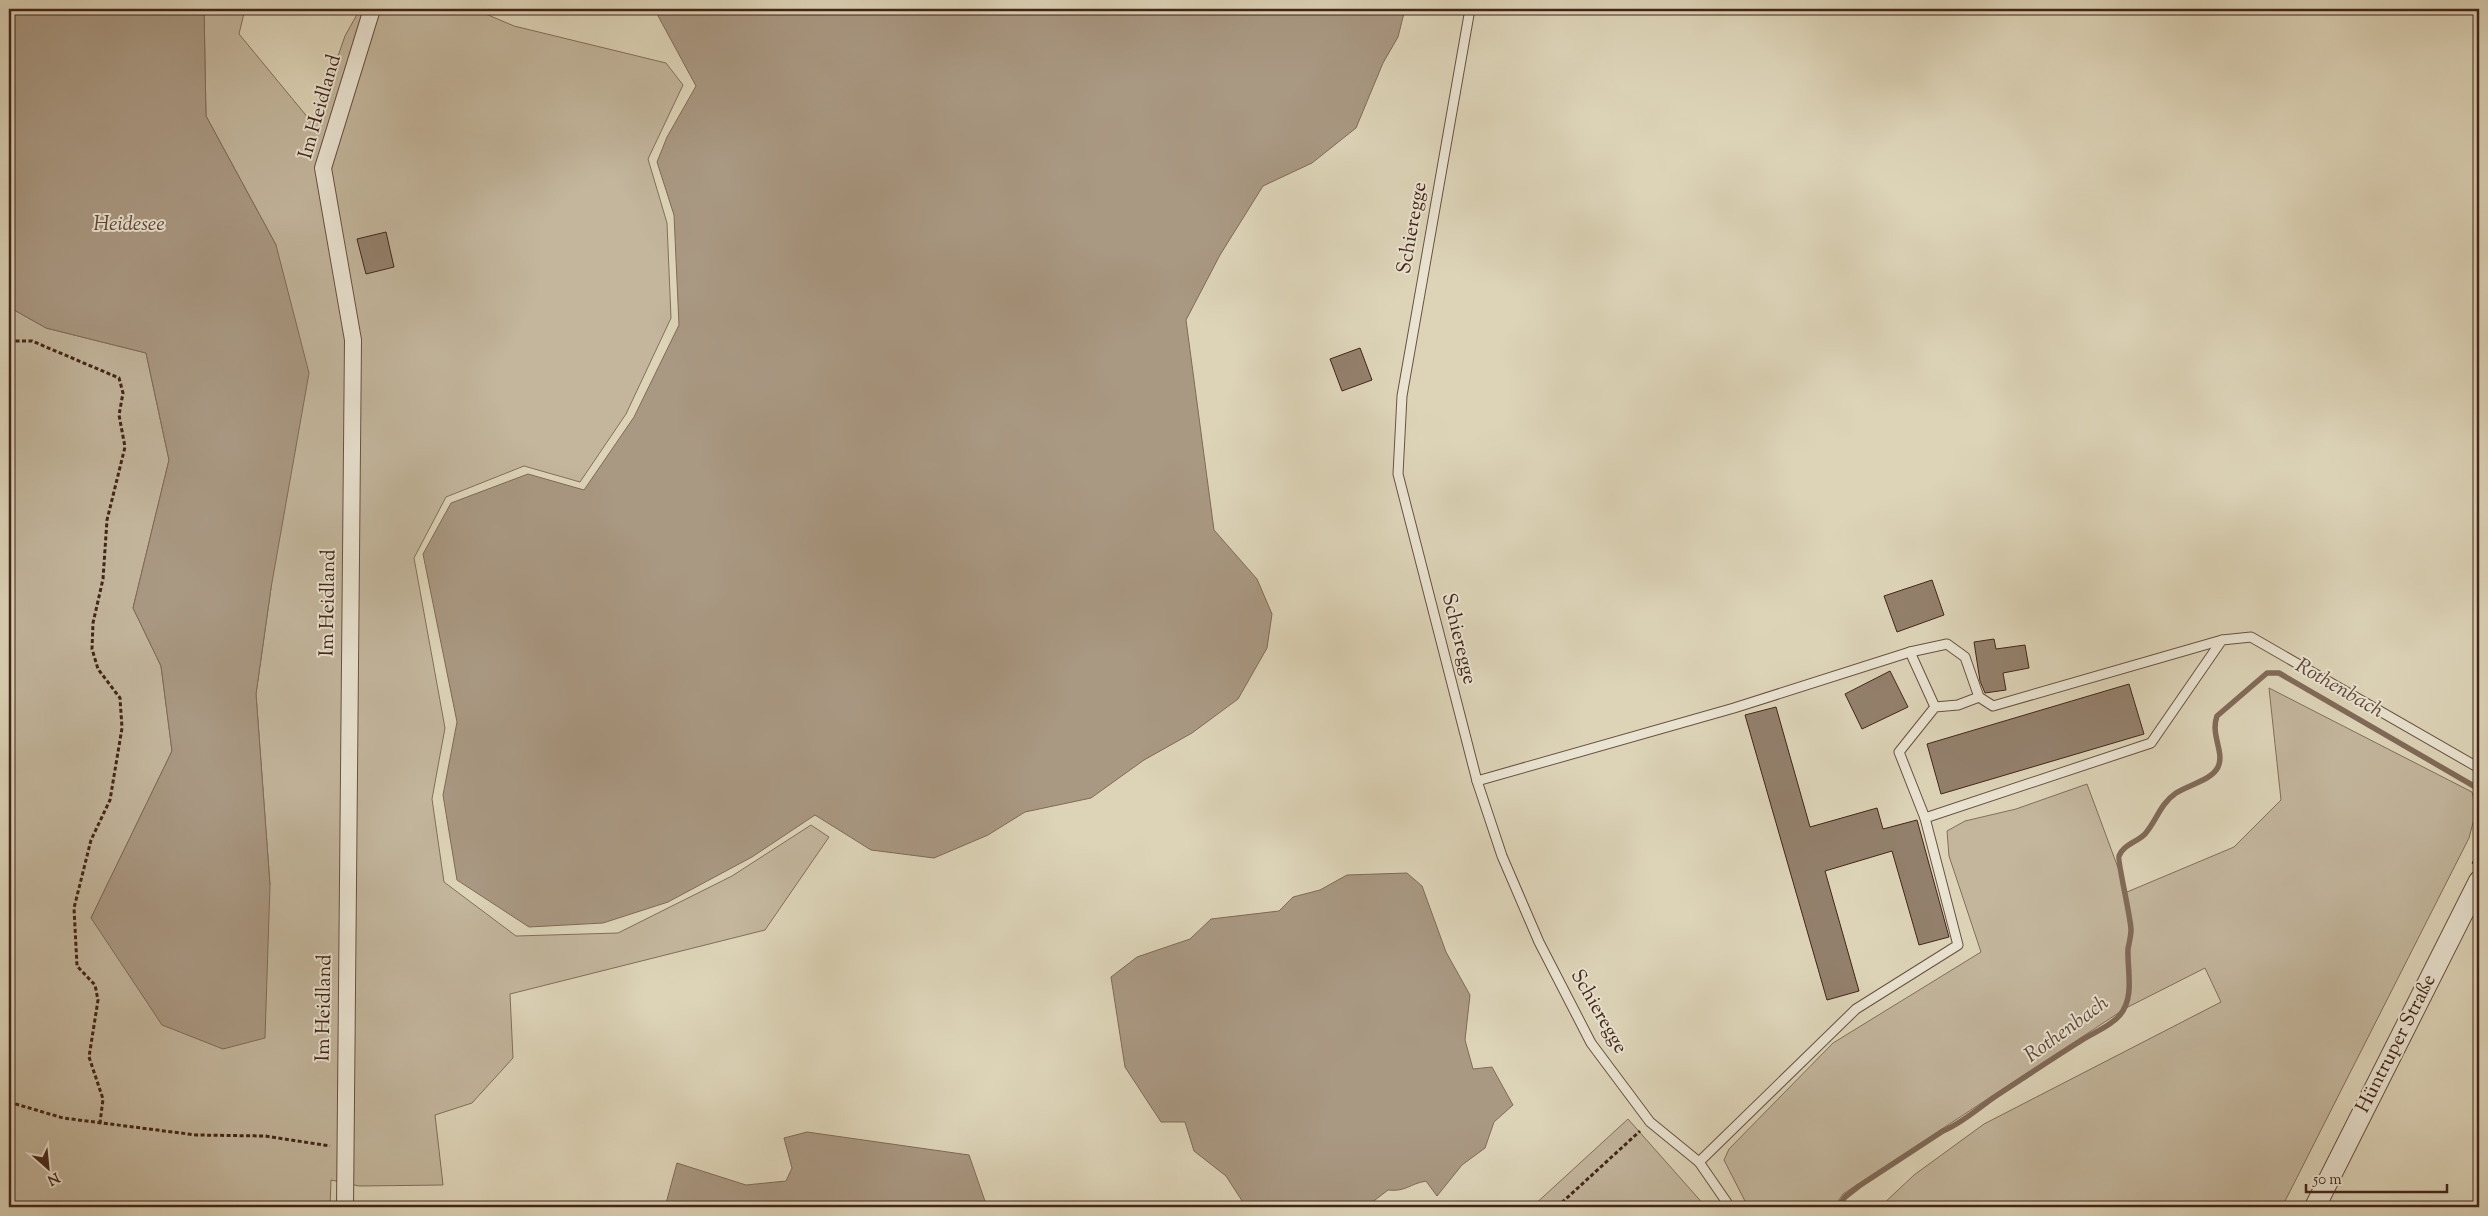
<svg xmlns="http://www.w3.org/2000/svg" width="2488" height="1216" viewBox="0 0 2488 1216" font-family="'Sorts Mill Goudy',serif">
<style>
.green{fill:#c3b69d;stroke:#836e5b}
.water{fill:#a99882;stroke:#806a58}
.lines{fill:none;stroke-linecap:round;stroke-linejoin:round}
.stream{stroke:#806a58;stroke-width:5.5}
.building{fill:#93806c;stroke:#432519}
.service-casing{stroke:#6a5141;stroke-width:11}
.minor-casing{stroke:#6a5141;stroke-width:18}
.tertiary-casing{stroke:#6a5141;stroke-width:22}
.path{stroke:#432519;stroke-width:3;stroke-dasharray:4 2.5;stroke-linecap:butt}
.service{stroke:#e9e3d1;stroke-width:9}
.minor{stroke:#e9e3d1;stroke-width:16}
.tertiary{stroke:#e9e3d1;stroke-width:20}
.labels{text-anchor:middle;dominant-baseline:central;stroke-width:4;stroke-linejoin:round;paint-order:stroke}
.street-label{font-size:20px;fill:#432519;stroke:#e9e3d1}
.water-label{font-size:21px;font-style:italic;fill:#624838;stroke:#e9e3d1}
</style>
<rect width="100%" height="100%" fill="#ddd4b8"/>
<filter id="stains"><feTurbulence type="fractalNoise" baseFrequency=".004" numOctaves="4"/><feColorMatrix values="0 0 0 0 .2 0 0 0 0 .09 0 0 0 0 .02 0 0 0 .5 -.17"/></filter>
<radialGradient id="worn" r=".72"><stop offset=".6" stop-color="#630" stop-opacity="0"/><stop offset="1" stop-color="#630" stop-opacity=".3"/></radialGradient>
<g class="green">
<polygon points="204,9 245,9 239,34 314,125 345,36 360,9 474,9 514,26 666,63 683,85 648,159 667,223 671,318 626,414 580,482 524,466 446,497 414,558 445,728 432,799 444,882 516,936 618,933 732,876 811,825 829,837 765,930 510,994 513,1058 472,1103 435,1115 443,1185 359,1186 331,1180 330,1207 9,1207 9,307 46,328 146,353 169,460 133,608 161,666 172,751 91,918 270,885 256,694 271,588 276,245 206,116"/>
<polygon points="2269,688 2472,792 2476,811 2469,838 2282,1207 1880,1207 1914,1175 1984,1124 2221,1002 2205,968 2126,1008 1843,1194 1834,1207 1748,1207 1724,1160 1729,1149 1833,1043 1981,952 1949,856 1947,831 1965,821 2016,809 2087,784 2127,892 2234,847 2281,800"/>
<polygon points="1628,1119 1706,1207 1532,1207"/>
</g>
<g class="water">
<polygon points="9,9 204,9 206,116 276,245 309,373 271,588 256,694 270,885 265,1038 223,1049 162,1025 91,918 172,751 161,666 133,608 169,460 146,353 46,328 9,307"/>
<polygon points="657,9 1405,9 1398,37 1383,63 1356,128 1312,163 1263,186 1220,255 1186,320 1214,530 1257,579 1272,614 1267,648 1238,699 1192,733 1144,760 1091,798 1025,812 988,835 934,858 871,850 815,815 752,857 668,902 603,923 529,927 457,880 443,795 457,722 423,554 451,503 528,474 584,490 634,417 679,325 674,215 657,162 667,137 696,86 657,14"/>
<path d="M 1407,873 L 1422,886 L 1446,952 L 1470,995 L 1465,1040 L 1473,1069 L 1492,1067 L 1513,1105 L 1494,1122 L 1485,1148 L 1462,1165 L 1437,1196 L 1426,1181 C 1409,1184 1406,1192 1388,1190 L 1366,1207 L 1246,1207 L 1226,1176 L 1194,1151 L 1185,1122 L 1161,1122 L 1125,1067 L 1111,977 L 1137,957 L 1190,939 L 1211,919 L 1279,911 L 1293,897 L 1320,890 L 1347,875 Z"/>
<polygon points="807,1132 969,1155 987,1207 665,1207 677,1163 746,1185 786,1181 792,1168 784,1138"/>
</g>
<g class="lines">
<path class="stream" d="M 1838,1207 L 1845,1197 L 1859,1186 L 1943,1131 C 1962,1123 1976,1110 1993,1098 C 2022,1079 2050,1060 2079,1042 C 2092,1033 2110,1027 2120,1015 C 2135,997 2127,970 2128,949 C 2129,943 2131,936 2131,930 C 2131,918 2117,860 2119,856 C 2123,845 2137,842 2145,834 C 2157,820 2160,804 2176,793 C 2188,785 2212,780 2218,767 C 2225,752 2210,735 2217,716 L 2267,673 L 2279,673 L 2479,789"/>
</g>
<g class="building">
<polygon points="386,232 394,267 366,274 357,239"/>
<polygon points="1360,348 1372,380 1342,391 1330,359"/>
<polygon points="1932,580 1944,615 1897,632 1884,596"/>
<polygon points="1994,639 1996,649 2025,645 2029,668 2003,673 2006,690 1985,693 1980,681 1974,642"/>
<polygon points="1890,671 1908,707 1862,729 1845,694"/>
<polygon points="2129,684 2144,734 1941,794 1927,744"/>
<polygon points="1776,707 1810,827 1877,808 1883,829 1917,820 1949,937 1919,945 1892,851 1825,871 1859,991 1827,1000 1745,715"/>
</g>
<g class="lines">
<defs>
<g id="service">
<polyline points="1470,9 1402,396 1398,474 1477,781 1502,856 1539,942 1591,1043 1650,1122 1699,1162 1730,1207"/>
<polyline points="1910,652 1947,644 1965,657 1979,697 1993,706 2222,640"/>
<polyline points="1477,781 1734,708 1910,652 1935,707"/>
<polyline points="1925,818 2151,743 2222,640 2251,637 2479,768"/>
<polyline points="1699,1162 1856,1009 1958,945 1925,818 1899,752 1935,707 1958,705 1979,697"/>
</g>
<polyline id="minor" points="345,1207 353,340 323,168 372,9"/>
<polyline id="tertiary" points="2315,1207 2479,881"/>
</defs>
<use href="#service" class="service-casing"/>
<use href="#minor" class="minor-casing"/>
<use href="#tertiary" class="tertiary-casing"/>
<g class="path">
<polyline points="9,341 32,341 119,378 123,393 119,415 125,447 107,520 103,579 93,623 92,649 98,669 120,698 122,728 110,800 91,840 74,908 77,966 95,985 98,1000 89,1057 103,1099 100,1123"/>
<polyline points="2473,864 2479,851"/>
<polyline points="9,1102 63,1118 196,1135 265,1136 330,1146"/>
<polyline points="1557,1207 1640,1131"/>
</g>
<use href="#service" class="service"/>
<use href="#minor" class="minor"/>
<use href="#tertiary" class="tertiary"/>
</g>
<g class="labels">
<g class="street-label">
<text transform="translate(321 107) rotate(-74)">Im Heidland</text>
<text transform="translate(1413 228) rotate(-80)">Schieregge</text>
<text transform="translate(329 603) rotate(-89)">Im Heidland</text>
<text transform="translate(1458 639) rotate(76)">Schieregge</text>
<text transform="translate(325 1008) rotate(-89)">Im Heidland</text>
<text transform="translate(1598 1012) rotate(60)">Schieregge</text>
<text transform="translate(2397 1044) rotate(-63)">Hüntruper Straße</text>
</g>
<g class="water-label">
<text x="129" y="225">Heidesee</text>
<text transform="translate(2339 689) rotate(30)">Rothenbach</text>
<text transform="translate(2067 1030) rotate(-36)">Rothenbach</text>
</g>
</g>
<rect width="2488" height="1216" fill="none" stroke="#ddd4b8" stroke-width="30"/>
<rect x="10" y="10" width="2468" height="1196" fill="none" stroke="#432519" stroke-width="2.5"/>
<rect x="15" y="15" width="2458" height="1186" fill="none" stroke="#432519"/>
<g transform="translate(48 1168) rotate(153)" stroke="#e9e3d1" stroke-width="4" paint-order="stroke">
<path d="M0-4L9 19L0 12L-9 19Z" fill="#432519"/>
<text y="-8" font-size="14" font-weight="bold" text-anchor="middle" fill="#432519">N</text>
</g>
<path d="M2306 1184v8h141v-8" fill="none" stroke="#432519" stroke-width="2.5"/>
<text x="2313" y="1184" font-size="15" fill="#432519" stroke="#e9e3d1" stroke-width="4" paint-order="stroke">50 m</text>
<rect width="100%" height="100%" filter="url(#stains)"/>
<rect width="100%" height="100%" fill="url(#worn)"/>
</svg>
